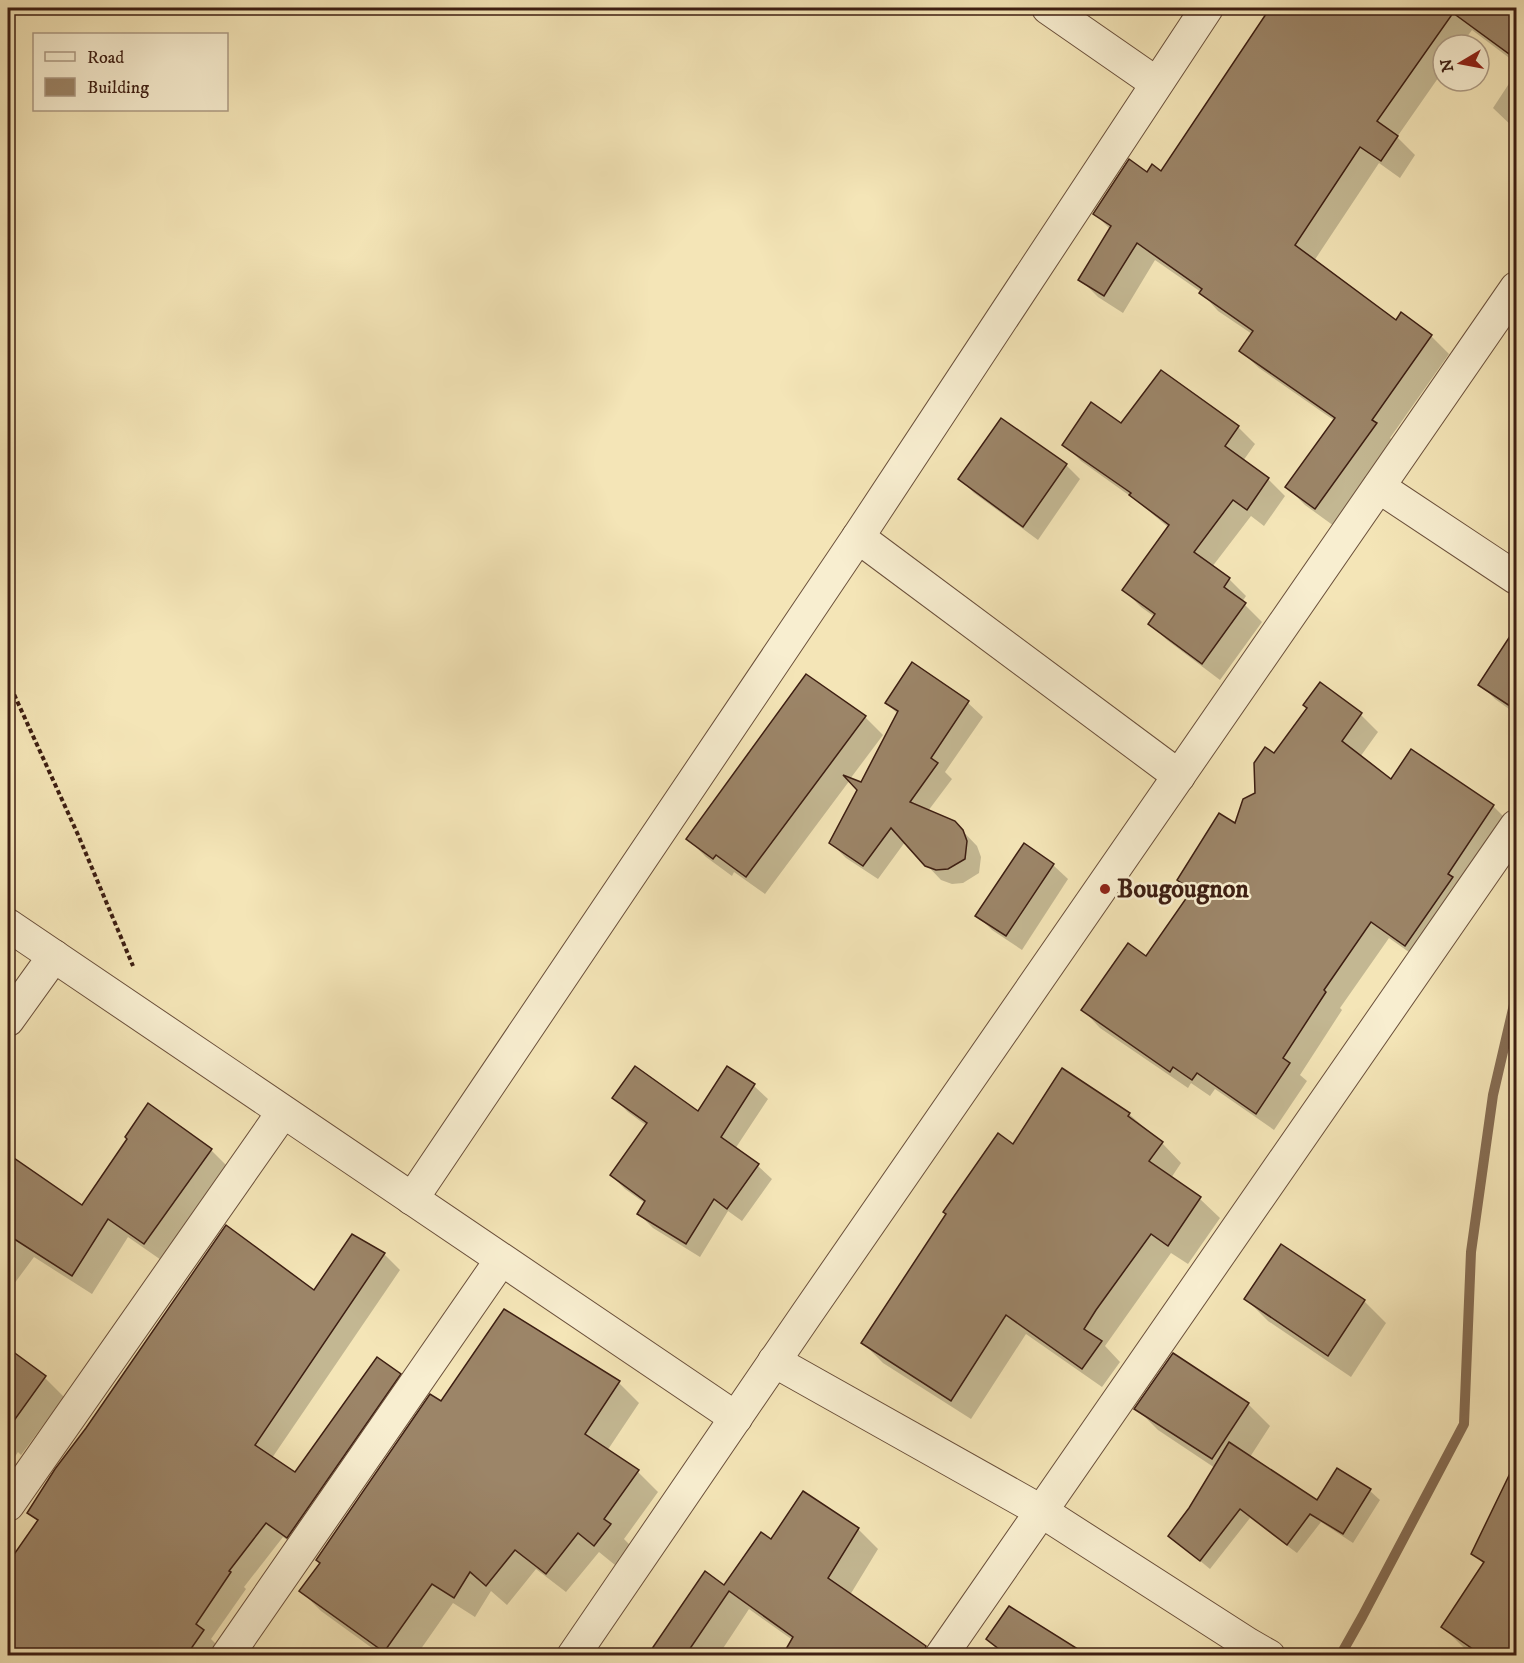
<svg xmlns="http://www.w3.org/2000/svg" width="1524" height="1663" viewBox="0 0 1524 1663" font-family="'IM FELL DW Pica',serif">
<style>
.shadow{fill:#0003}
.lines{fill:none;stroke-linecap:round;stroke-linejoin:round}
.stream{stroke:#866d53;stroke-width:10}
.building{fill:#9c8568;stroke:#3d1e12;stroke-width:1.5}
.minor-casing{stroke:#6b503b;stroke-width:34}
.path{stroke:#3d1e12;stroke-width:4;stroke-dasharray:4.5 3;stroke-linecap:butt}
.minor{stroke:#f8eed0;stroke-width:32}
.poi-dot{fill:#8f2418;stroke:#f8eed0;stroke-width:2}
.labels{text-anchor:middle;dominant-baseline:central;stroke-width:5;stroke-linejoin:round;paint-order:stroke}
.poi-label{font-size:26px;font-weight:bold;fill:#3d1e12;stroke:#f8eed0;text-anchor:start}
</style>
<rect width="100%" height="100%" fill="#f4e5b7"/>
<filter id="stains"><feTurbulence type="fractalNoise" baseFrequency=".00333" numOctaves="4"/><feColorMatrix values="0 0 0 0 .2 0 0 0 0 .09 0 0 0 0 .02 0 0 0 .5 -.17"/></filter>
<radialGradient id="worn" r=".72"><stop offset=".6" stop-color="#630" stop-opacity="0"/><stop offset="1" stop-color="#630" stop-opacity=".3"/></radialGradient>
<g class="shadow">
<polygon points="1272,8 1516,8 1516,63 1472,30 1461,45 1443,45 1443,71 1397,137 1415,155 1400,178 1379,163 1314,261 1396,322 1431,336 1449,354 1390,438 1394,442 1334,526 1305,505 1287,487 1335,421 1259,368 1241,351 1252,334 1218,311 1201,292 1155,260 1123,313 1098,297 1080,279 1111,230 1095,214 1147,174 1162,173"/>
<polygon points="1516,73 1516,130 1493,108"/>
<polygon points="1001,421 1066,465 1080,479 1038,540 974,493 960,479"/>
<polygon points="1122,425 1238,427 1255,444 1243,461 1268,479 1285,496 1264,526 1251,516 1212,567 1229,579 1246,596 1242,602 1262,622 1220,680 1167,640 1150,624 1155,617 1141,607 1124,590 1169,528 1137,501 1081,461 1064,444"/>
<polygon points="1506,646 1516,654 1516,714 1495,699 1480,684"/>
<polygon points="913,664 968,703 983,717 945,772 952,779 928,811 954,822 977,846 981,857 979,873 963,883 952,884 941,880 905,842 878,879 846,858 831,843 859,790 850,780 765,894 734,872 732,876 706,857 688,839 865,717 883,735 850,779 862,784 898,714 886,703"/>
<polygon points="1320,684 1361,715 1378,732 1360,757 1391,781 1493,806 1510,823 1423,962 1389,938 1340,1008 1342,1010 1300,1075 1307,1081 1274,1130 1215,1089 1210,1096 1191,1083 1188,1088 1100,1028 1083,1010 1147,958 1192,893 1179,880 1236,826 1257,794 1275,755 1309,708"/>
<polygon points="1053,865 1068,879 1022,950 992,930 977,915"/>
<polygon points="1062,1070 1129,1114 1162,1143 1181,1163 1171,1178 1200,1199 1220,1218 1188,1264 1171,1253 1105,1346 1120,1362 1102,1387 1026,1334 971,1419 883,1363 863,1343 1014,1146"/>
<polygon points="754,1086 768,1099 735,1149 758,1166 772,1179 742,1221 728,1211 700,1257 653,1228 639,1214 646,1204 625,1189 611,1175 647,1126 628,1112 614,1098 698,1113"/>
<polygon points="211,1150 230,1169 164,1262 128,1237 92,1294 34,1257 8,1292 8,1156 82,1207"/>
<polygon points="353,1236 384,1254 400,1270 272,1458 296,1474 400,1375 415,1390 303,1552 283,1537 244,1587 246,1589 211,1639 218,1646 212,1656 8,1656 8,1566 38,1521 29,1513 314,1293"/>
<polygon points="1281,1246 1364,1301 1386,1323 1351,1377 1268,1321 1246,1299"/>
<polygon points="504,1311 619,1383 639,1403 607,1451 638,1472 658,1492 624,1539 630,1545 615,1565 599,1552 566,1592 536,1569 507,1605 491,1591 475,1617 453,1603 416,1656 383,1656 321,1611 301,1591 441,1403"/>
<polygon points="8,1350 45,1378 64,1397 21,1455 18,1452 8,1467"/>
<polygon points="1248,1404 1270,1426 1250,1457 1317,1502 1370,1491 1380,1500 1353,1543 1321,1522 1297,1553 1250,1518 1210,1569 1170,1536 1190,1509 1215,1468 1158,1430 1136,1408"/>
<polygon points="1504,1489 1516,1498 1516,1656 1475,1656 1465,1649 1443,1627 1484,1564 1473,1553"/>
<polygon points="858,1529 878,1549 850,1595 917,1641 931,1656 784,1656 794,1641 749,1609 718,1656 665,1656 724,1587 771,1541"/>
<polygon points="988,1639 1077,1656 1000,1656 1001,1653"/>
</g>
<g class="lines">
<polyline class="stream" points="1340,1656 1362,1617 1464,1424 1471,1252 1493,1095 1516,996"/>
</g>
<g class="building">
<polygon points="1270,8 1516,8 1516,59 1453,13 1377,121 1398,136 1381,161 1360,147 1295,245 1396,320 1401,312 1432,335 1372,420 1377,423 1315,509 1285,487 1335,418 1239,351 1253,331 1199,293 1202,289 1137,243 1104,296 1078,280 1111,226 1093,214 1129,159 1147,172 1152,164 1161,171"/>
<polygon points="1161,370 1239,426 1225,446 1269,478 1247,510 1233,500 1194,552 1230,578 1224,587 1246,603 1202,664 1148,624 1155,614 1122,590 1169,525 1129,495 1131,493 1062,445 1091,402 1121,423"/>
<polygon points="1001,418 1067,464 1023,527 958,479"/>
<polygon points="1516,627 1516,710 1478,685"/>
<polygon points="912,662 969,701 931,758 938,763 910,802 955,821 963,830 967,841 965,859 948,869 936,870 925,866 891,828 863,866 829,843 857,790 843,775 861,782 898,711 885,703"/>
<polygon points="806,674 866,716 746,877 716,855 713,859 686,839"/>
<polygon points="1320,682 1362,713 1342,741 1391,779 1411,749 1494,805 1448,874 1453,877 1405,946 1371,922 1324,990 1326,992 1283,1058 1290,1063 1256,1114 1197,1073 1192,1080 1173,1067 1170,1072 1081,1010 1128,943 1146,956 1192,890 1177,880 1219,813 1235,823 1243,799 1255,793 1254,763 1265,747 1274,753 1307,708 1303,705"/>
<polygon points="1024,843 1054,864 1006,936 975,916"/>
<polygon points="635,1066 698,1111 727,1066 755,1084 721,1137 759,1164 727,1209 714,1199 686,1244 637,1214 645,1201 610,1175 647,1123 612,1098"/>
<polygon points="1062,1068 1130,1113 1128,1116 1163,1142 1149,1161 1201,1197 1168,1246 1151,1234 1096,1310 1084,1329 1102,1341 1082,1369 1006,1315 951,1401 861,1343 946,1214 943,1212 998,1133 1013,1144"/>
<polygon points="148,1103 212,1149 144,1244 108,1219 72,1276 8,1235 8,1154 82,1205 127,1139 125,1137"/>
<polygon points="226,1225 314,1290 352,1234 385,1253 255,1445 295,1472 377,1357 401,1374 287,1538 266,1523 229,1571 231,1572 196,1624 204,1630 186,1656 8,1656 8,1563 38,1520 27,1513 55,1469 86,1428"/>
<polygon points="1281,1244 1365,1300 1328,1356 1244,1299"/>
<polygon points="504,1309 620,1381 585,1434 639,1470 604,1519 611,1524 594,1546 578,1533 546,1574 515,1550 486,1586 470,1572 454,1598 432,1584 384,1652 299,1591 320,1563 316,1560 430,1394 441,1401"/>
<polygon points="8,1348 46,1376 8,1429"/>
<polygon points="1173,1353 1249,1403 1212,1459 1134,1409"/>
<polygon points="1229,1442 1317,1500 1337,1468 1371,1489 1343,1534 1310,1514 1287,1545 1240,1509 1200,1561 1168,1536 1189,1508"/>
<polygon points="1516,1461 1516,1656 1483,1656 1441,1627 1484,1562 1471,1554"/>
<polygon points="803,1491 859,1528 828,1578 926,1646 923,1656 782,1656 793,1637 729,1591 685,1656 647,1656 705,1571 724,1585 761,1532 771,1539"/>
<polygon points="1009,1606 1089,1656 1008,1656 986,1639"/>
</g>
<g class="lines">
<defs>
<g id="minor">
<polyline points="1048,8 1156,83"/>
<polyline points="1379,487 1516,578"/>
<polyline points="858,537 1179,776"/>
<polyline points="8,925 736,1418"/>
<polyline points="8,1020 54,956"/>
<polyline points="412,1199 858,537 1207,8"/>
<polyline points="774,1361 1041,1511 1248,1644 1269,1656"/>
<polyline points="8,1505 283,1112"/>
<polyline points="227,1656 501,1260"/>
<polyline points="573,1656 806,1315 1516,288"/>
<polyline points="941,1656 1516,826"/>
</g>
</defs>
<use href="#minor" class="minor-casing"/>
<polyline class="path" points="8,681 79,837 133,966"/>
<use href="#minor" class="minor"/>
</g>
<circle class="poi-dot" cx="1105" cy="889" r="6"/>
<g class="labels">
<g class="poi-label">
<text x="1117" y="889">Bougougnon</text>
</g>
</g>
<rect width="1524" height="1663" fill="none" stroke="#f4e5b7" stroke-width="30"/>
<rect x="9" y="9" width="1506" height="1645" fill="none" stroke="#3d1e12" stroke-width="3"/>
<rect x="15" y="15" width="1494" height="1633" fill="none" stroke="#3d1e12" stroke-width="1.5"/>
<rect x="33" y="33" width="195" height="78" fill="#f8eed0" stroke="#ad9b84" stroke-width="1.5"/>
<rect x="45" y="52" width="30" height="9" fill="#f8eed0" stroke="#ad9b84" stroke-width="1.5"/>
<text x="87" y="63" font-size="18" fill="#3d1e12">Road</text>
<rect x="45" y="78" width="30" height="18" fill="#9c8568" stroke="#ad9b84" stroke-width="1.5"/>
<text x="87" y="93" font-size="18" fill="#3d1e12">Building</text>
<g transform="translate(1461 63) rotate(260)"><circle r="28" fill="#f8eed0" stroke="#ad9b84" stroke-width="1.5"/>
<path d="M0-4.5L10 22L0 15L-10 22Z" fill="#8f2418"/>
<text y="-9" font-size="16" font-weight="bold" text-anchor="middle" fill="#3d1e12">N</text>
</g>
<rect width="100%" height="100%" filter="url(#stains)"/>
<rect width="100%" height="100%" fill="url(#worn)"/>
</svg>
